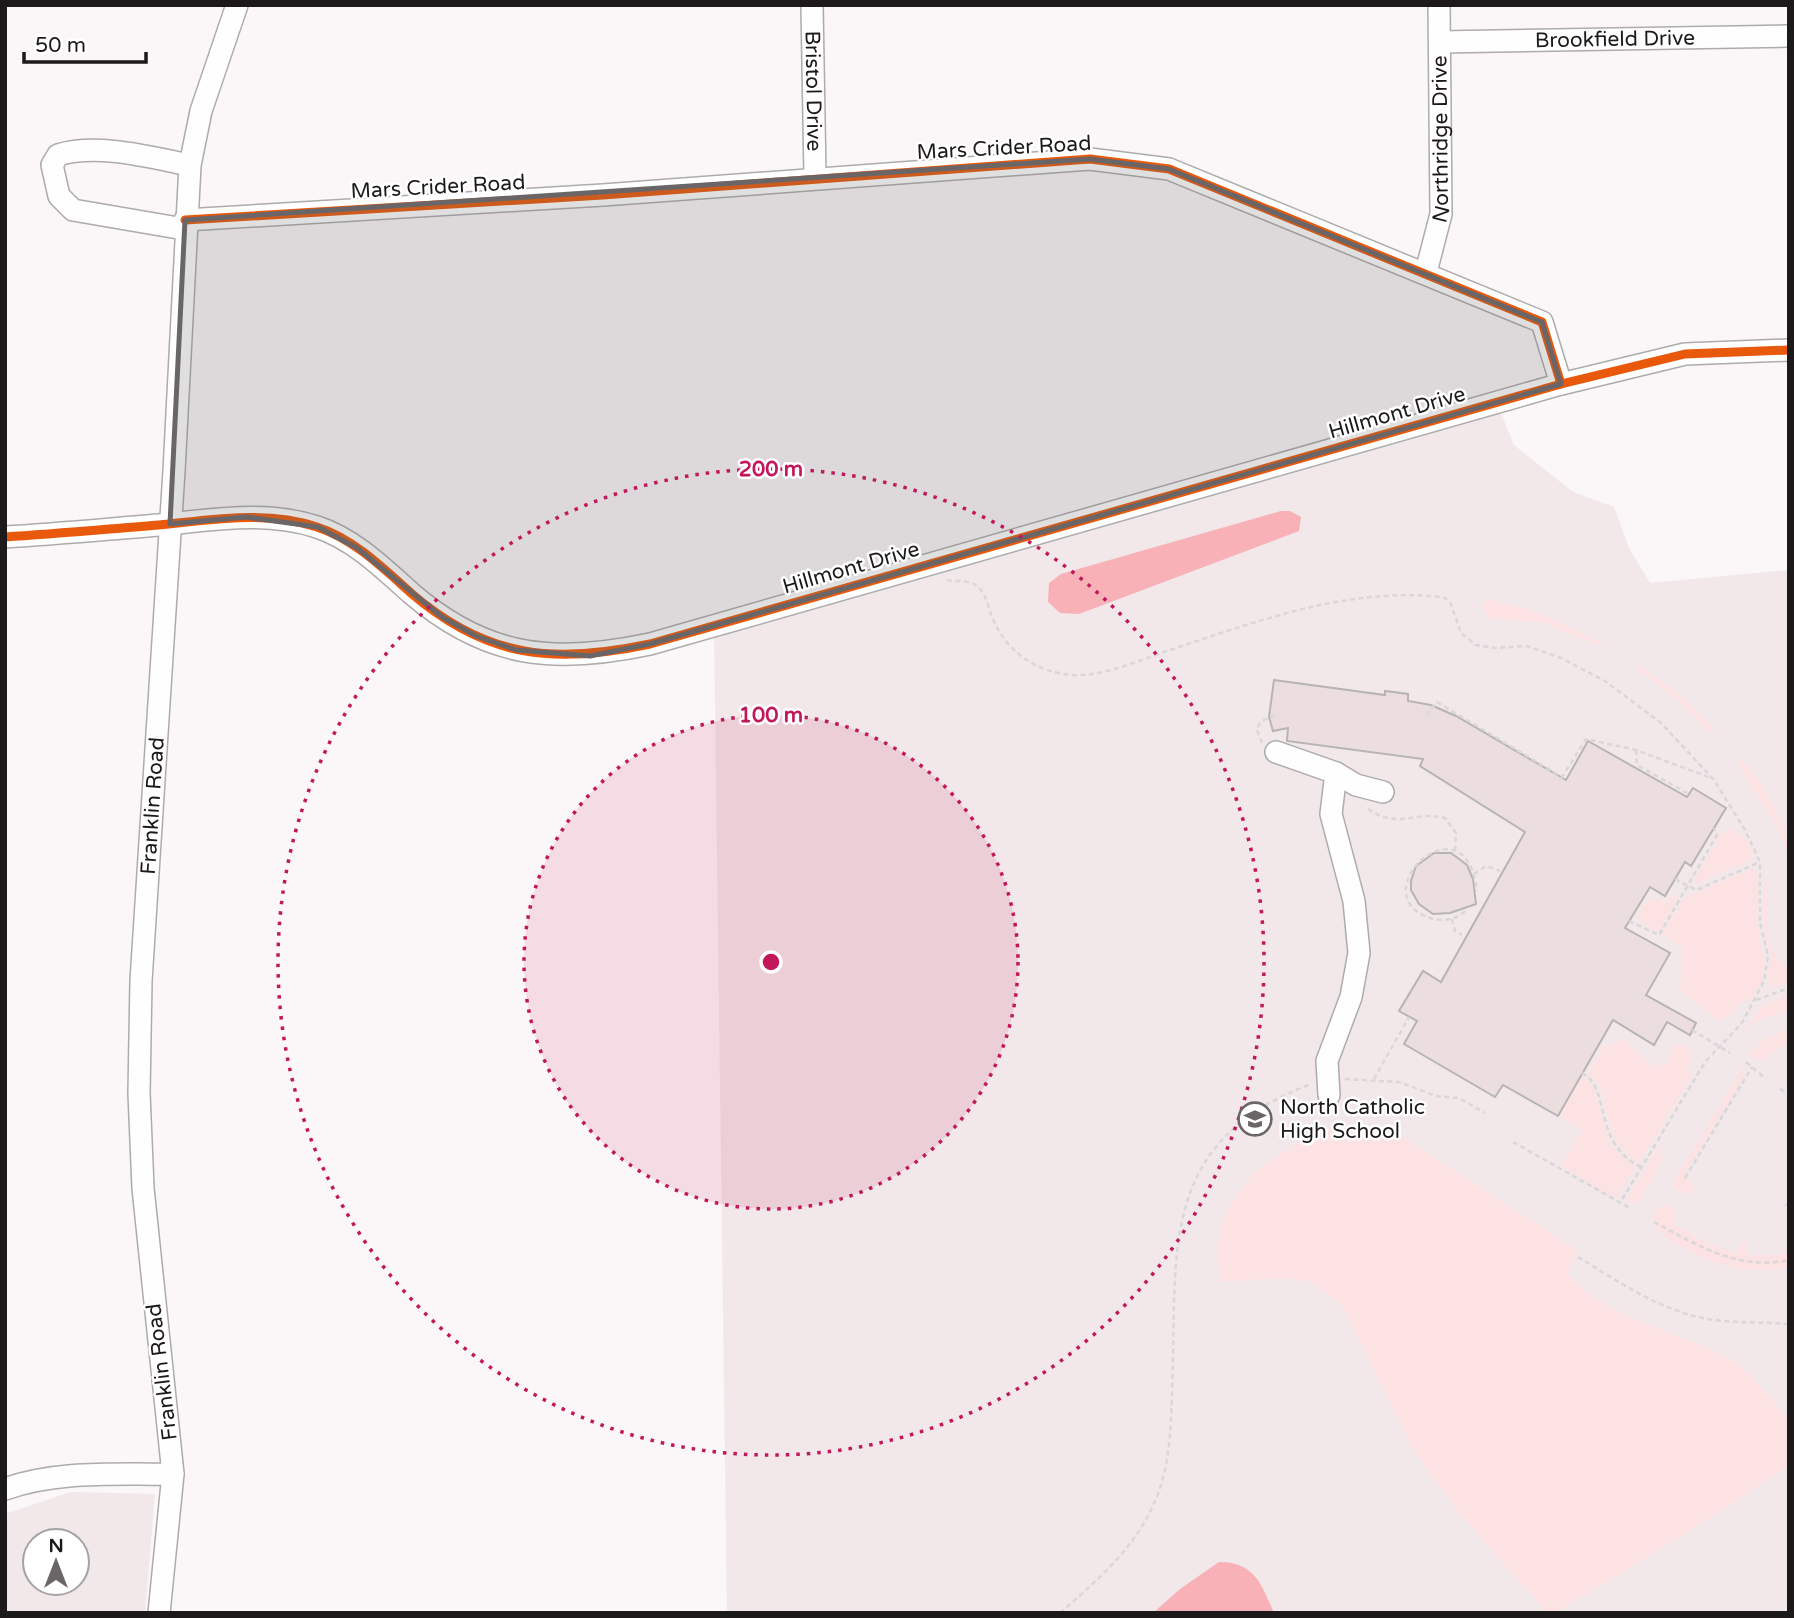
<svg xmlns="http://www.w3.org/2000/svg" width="1794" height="1618" viewBox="0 0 1794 1618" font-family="'Varela Round',sans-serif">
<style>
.built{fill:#f2e7e9;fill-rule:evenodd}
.green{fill:#fce2e3}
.water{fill:#f7b1b7}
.building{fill:#ecdedf;stroke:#b7b4b4;stroke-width:2}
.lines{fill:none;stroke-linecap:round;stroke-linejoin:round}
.minor-casing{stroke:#adabab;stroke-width:24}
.path{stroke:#d9d7d8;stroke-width:2.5;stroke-dasharray:5 3.5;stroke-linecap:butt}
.minor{stroke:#fefefe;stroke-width:21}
.cycleway-casing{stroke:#fff;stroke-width:13}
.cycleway{stroke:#e8590c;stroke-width:9}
.marked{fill:#6a6667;fill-opacity:0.2;stroke:#6a6667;stroke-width:5;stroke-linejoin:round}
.ring{fill:none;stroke:#c2185b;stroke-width:3.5;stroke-dasharray:3.5 7}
.labels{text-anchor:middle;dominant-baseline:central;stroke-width:5;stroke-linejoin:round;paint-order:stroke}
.street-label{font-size:21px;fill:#1c191a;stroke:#fff}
.poi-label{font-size:21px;fill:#1c191a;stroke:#fff;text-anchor:start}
.centre{fill:#c2185b;stroke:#fff;stroke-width:3.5}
.ring-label{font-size:21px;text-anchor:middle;font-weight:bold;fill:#c2185b;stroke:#fff;stroke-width:5;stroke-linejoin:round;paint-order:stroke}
</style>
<rect width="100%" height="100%" fill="#fbf6f7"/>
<g class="built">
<polygon points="1497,403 1514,445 1573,492 1614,507 1629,548 1650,583 1789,570 1789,1613 727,1613 714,626"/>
<path d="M 71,1492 L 155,1494 L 145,1613 L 5,1613 L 5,1514 ZM 35,1541 L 77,1541 L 77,1583 L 35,1583 Z"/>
</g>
<g class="green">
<polygon points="1490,599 1546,615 1603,643 1597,645 1543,622 1490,619 1482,607 1483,603"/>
<polygon points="1636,663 1676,691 1715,730 1709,731 1673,696 1637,669"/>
<path d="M 1740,759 C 1760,775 1789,828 1789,854 L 1774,822 L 1740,768 Z"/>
<path d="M 1731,829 C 1743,833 1754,848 1751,860 L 1696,883 L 1695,879 L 1720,835 Z"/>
<path d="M 1752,869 L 1756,871 C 1761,886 1757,904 1758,921 C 1759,957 1776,965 1750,1001 L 1740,1002 L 1734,1013 L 1718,1021 L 1680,989 L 1683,947 L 1662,934 L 1684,898 Z"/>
<path d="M 1767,881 C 1768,912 1761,949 1789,971 L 1789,983 L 1774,988 L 1767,982 L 1770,958 L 1762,916 L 1764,884 Z"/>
<path d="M 1674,895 L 1679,896 L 1658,932 L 1638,921 C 1639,909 1645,899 1657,898 L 1667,903 Z"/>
<polygon points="1789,993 1789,1011 1761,1019 1743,1031 1762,1007"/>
<polygon points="1789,1030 1789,1042 1761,1062 1750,1055 1766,1037"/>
<path d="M 1624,1039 L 1653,1066 L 1666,1064 L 1677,1044 L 1688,1048 L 1691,1059 L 1688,1069 L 1692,1075 L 1639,1163 C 1597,1139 1613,1088 1588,1073 L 1604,1046 Z"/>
<polygon points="1743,1067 1746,1074 1683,1176 1695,1185 1691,1195 1674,1189 1674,1180"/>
<polygon points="1582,1076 1592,1083 1610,1145 1635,1167 1616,1199 1561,1166 1582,1129 1559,1116"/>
<path d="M 1340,1125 L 1367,1127 L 1404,1138 L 1578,1251 L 1568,1274 C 1604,1317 1681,1333 1729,1358 C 1748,1368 1775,1402 1788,1420 L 1789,1466 L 1684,1535 L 1555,1613 L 1547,1613 L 1461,1515 L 1414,1451 L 1342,1305 L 1308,1281 L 1278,1278 L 1221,1282 C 1220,1271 1216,1256 1218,1244 C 1229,1177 1281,1147 1340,1125 Z"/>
<polygon points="1662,1142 1662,1163 1638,1202 1629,1204 1628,1197"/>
<path d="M 1666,1205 L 1677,1212 L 1673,1224 L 1706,1243 L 1737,1254 L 1741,1243 L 1746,1242 L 1748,1255 L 1789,1254 L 1789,1268 C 1743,1276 1694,1261 1658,1231 L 1653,1216 L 1658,1207 Z"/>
</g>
<g class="water">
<polygon points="1281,511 1290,511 1301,517 1299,531 1079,614 1060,613 1048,602 1049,583 1061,574"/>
<path d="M 1219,1562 C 1254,1562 1261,1583 1274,1613 L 1153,1613 L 1180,1589 Z"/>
</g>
<g class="building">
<polygon points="1274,680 1385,695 1385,691 1408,694 1408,701 1431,705 1456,716 1566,780 1588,741 1687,797 1693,788 1726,808 1691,866 1685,862 1665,896 1650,887 1625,928 1670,953 1646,995 1696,1023 1690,1035 1667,1022 1654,1045 1613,1020 1558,1116 1503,1085 1495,1097 1404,1044 1417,1021 1399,1011 1423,971 1441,982 1525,832 1420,766 1423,759 1287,741 1288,728 1273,731 1269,717"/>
<polygon points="1434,853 1451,853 1467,865 1473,879 1476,904 1450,913 1433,914 1419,904 1411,890 1411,881 1416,866"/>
</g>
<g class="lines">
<defs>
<g id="minor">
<path id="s1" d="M 812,5 L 815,177"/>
<path id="s2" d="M 1440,42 L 1789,36"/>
<polyline points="185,220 603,195 1090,159 1169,169 1542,322 1561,384 1685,354 1789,350"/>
<path d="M 184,229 L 73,210 L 59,196 L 52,165 L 58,155 C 97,143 149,157 190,165"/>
<path id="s3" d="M 1426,272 L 1441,214 L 1439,5"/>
<path d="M 5,537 C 56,534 108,529 159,525 C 211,520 266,510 317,527 C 354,539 384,569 412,594 C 488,659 556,664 650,644 L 1561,384"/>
<polyline points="1276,752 1336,773 1356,785 1383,792"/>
<polyline points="1329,1095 1327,1061 1351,997 1359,953 1354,901 1331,814 1336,773"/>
<path d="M 5,1489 C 58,1470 118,1475 173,1474"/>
<path id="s4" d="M 159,1613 L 173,1474 L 143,1188 L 139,1093 L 141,981 L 174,471 L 190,165 L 201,111 L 237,5"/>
</g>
</defs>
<use href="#minor" class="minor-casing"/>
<g class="path">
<path d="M 947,580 C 956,582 967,579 977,586 C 987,594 988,608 993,619 C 1006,651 1036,672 1071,675 C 1105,677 1141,659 1173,649 C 1261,620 1348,587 1443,597 L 1450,602 L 1461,633 L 1476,645 L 1495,648 L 1527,646 L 1561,658 L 1605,681 L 1661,723 L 1714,780 L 1745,830 L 1760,862 L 1760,923 L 1768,956 L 1764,981 L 1742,1023 L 1705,1062 L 1620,1203"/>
<polyline points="1426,715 1437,702 1562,777 1586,739 1636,750 1711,778"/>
<polyline points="1262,743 1257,730 1260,722 1277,714"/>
<polyline points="1636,750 1637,765 1687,793"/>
<path d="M 1368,809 C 1398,830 1415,810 1445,818 L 1456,833 L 1455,852"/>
<polyline points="1474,874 1486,866 1500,871"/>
<polyline points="1675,879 1696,890 1760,862"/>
<path d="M 1465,911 C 1456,920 1442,922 1430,918 C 1359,893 1466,794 1477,891"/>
<polyline points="1452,919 1455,931 1462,935"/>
<polyline points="1629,921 1659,935 1717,835 1714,828"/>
<polyline points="1756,1000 1789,988"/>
<polyline points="1692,1030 1730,1053"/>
<polyline points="1746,1062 1765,1078"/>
<path d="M 1582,1073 C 1612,1088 1591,1142 1641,1167"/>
<polyline points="1345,1079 1399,1082 1436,1096 1459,1098 1485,1113"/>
<polyline points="1374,1079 1409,1017"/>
<polyline points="1780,1089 1789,1094"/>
<polyline points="1513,1142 1630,1208"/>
<polyline points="1685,1178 1752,1067"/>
<polyline points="1785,1205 1789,1204"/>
<path d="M 1654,1222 C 1697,1245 1738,1271 1789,1260"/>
<path d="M 1578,1257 C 1621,1283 1663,1313 1714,1320 C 1739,1323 1764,1322 1789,1324"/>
<path d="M 1060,1613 C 1101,1577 1140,1544 1159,1491 C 1170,1459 1171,1426 1172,1392 C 1178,1253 1155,1143 1311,1084"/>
</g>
<use href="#minor" class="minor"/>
<defs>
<g id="cycleway">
<polyline points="185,220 603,195 1090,159 1169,169 1542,322 1561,384 1685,354 1789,350"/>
<path d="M 5,537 C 56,534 108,529 159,525 C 211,520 266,510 317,527 C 354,539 384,569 412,594 C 488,659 556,664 650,644 L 1561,384"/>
</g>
</defs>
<use href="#cycleway" class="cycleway-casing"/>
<use href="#cycleway" class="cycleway"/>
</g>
<path class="marked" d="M 1090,159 L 1169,169 L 1542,322 L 1561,384 L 650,644 L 590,656 L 516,650 L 476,636 L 442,617 L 357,548 L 318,527 L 246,517 L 170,524 L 185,220 Z"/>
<circle cx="771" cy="962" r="247" fill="#c2185b" fill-opacity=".12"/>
<g class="ring">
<circle cx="771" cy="962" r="247"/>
<circle cx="771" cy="962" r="493"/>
</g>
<defs>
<symbol id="school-ring" viewBox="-11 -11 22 22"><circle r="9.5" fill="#fff" stroke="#6a6667" stroke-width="1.5"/><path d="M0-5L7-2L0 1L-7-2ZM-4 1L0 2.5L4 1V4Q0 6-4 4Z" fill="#6a6667"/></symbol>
</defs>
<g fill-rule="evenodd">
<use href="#school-ring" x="1236" y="1100" width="38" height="38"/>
</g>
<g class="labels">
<g class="street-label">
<text stroke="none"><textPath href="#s2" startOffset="175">Brookfield Drive</textPath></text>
<text stroke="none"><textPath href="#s1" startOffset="86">Bristol Drive</textPath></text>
<text stroke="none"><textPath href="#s3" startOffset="135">Northridge Drive</textPath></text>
<text transform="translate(1004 148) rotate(-3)">Mars Crider Road</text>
<text transform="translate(438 187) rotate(-3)">Mars Crider Road</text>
<text transform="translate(1397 413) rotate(-16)">Hillmont Drive</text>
<text transform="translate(851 568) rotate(-16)">Hillmont Drive</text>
<text stroke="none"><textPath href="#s4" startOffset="810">Franklin Road</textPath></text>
<text transform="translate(162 1372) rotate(-97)">Franklin Road</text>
</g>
<g class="poi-label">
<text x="1280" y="1107">North Catholic<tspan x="1280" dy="24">High School</tspan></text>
</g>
</g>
<circle cx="771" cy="962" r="10" class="centre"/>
<g class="ring-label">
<text x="771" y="476">200 m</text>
<text x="771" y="722">100 m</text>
</g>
<rect width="1794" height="1618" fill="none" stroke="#1c191a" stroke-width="14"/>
<g transform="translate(56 1562)"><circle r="33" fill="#ffffff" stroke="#a4a3a3" stroke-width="2"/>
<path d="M0-5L12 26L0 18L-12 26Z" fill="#6a6667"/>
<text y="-10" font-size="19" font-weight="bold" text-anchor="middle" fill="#1c191a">N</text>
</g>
<path d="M24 52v10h122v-10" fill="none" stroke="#1c191a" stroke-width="3.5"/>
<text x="35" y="52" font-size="21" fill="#1c191a" stroke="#ffffff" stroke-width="5" paint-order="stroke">50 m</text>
</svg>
